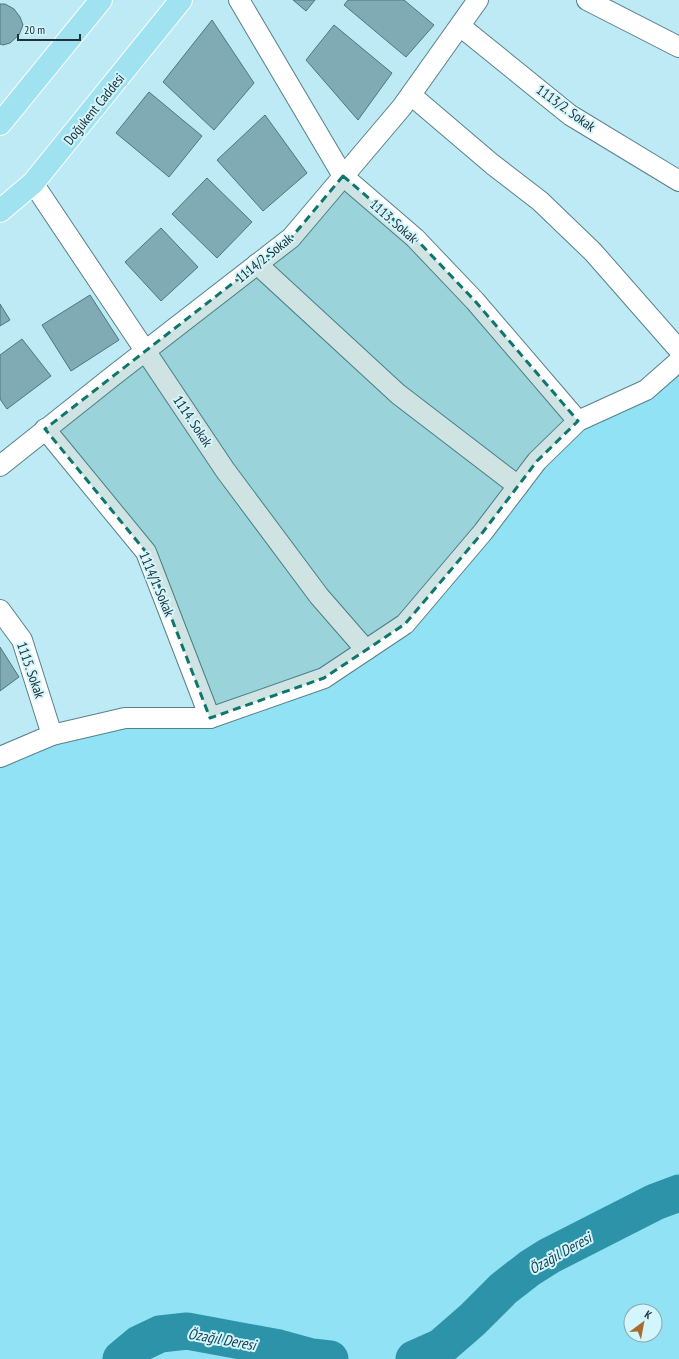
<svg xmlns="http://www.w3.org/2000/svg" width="679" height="1359" viewBox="0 0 679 1359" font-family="'PT Sans Narrow',sans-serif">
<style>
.green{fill:#91e2f4;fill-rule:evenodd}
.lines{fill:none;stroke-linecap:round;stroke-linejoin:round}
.river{stroke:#2d93a8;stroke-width:37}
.building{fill:#80aab4;stroke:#4d7680}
.minor-casing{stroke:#58818b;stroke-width:22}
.primary-casing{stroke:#fff;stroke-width:24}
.minor{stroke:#fff;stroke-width:20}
.primary{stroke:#a1e2f0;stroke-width:22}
.marked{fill:#0f766e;fill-opacity:0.2;stroke:#0f766e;stroke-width:3;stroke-dasharray:8 5;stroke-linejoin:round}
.labels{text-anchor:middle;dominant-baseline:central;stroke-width:4;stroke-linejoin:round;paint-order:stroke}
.street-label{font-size:14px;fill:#213337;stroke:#d2f5fe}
.water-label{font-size:15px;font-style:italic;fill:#17434d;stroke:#d2f5fe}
</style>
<rect width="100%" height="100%" fill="#bdeaf4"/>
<path class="green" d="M 679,361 L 679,1359 L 0,1359 L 0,757 L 52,735 L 210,718 L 324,678 L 405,624 L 537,461 ZM 631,1311 L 655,1311 L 655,1335 L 631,1335 Z"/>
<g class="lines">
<g class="river">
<polyline points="121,1359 139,1344 160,1334 187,1331 279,1348 312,1357 330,1359"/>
<polyline points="414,1359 441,1347 472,1320 503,1289 530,1268 549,1256 655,1202 679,1193"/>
</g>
</g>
<g class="building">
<polygon points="293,0 315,0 306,11"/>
<polygon points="348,0 404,0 434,25 406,57 344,5"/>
<polygon points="0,4 5,4 14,9 20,17 23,25 19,35 10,43 3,45 0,44"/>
<polygon points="212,20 254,83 214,130 163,82"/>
<polygon points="334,25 392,73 358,120 306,60"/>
<polygon points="149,92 202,136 169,177 116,133"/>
<polygon points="265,115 307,173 263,211 217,160"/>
<polygon points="207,178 252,222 217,258 172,214"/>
<polygon points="161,228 198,267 161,301 125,262"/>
<polygon points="90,295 119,340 71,371 42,325"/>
<polygon points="0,304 10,320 0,326"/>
<polygon points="22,339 51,376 7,409 0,399 0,355"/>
<polygon points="0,647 19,677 0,691"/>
</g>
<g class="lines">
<defs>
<g id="minor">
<polyline points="239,0 343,176 415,238 475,301 578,421"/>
<polyline points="587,0 679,47"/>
<polyline points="460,26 570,115 679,181"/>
<polyline points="411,95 492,164 540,201 593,252 679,350"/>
<polyline points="33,183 225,470 319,596 366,650"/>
<polyline points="257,264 398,394 518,486"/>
<polyline points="45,429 146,552 210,718"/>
<polyline points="0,466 113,376 291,238 402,107 478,0"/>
<polyline points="0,610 22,640 52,735"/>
<polyline points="0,757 52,735 125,718 210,718 324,678 405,624 483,532 537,461 578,421 646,390 679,361"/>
</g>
<g id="primary">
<polyline points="0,124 101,0"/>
<polyline points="0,211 33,183 181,0"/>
</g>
</defs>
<use href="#minor" class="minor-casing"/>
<use href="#primary" class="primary-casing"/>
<use href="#minor" class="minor"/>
<use href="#primary" class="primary"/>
</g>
<path class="marked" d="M 343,176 L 415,238 L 475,301 L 578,421 L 537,461 L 483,532 L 405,624 L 324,678 L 210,718 L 146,552 L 45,429 L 291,238 Z"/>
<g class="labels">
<g class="street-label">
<text transform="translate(566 108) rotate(36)">1113/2. Sokak</text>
<text transform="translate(94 109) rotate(-51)">Doğukent Caddesi</text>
<text transform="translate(394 221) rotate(41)">1113. Sokak</text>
<text transform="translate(264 258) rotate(-39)">1114/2. Sokak</text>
<text transform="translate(193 421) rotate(56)">1114. Sokak</text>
<text transform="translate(157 584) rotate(67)">1114/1. Sokak</text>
<text transform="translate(31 670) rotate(71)">1115. Sokak</text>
</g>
<g class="water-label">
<text transform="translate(560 1253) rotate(-29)">Özağıl Deresi</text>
<text transform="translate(222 1339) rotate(10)">Özağıl Deresi</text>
</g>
</g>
<g transform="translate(643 1323) rotate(32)"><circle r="19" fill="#d2f5fe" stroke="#8ba7ae"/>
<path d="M0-3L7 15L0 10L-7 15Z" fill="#a86c2e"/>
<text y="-6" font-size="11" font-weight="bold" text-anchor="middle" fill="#213337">K</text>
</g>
<path d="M18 34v6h62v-6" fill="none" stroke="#213337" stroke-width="2"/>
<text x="24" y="34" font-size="12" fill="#213337" stroke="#d2f5fe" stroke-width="3" paint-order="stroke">20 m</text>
</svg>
